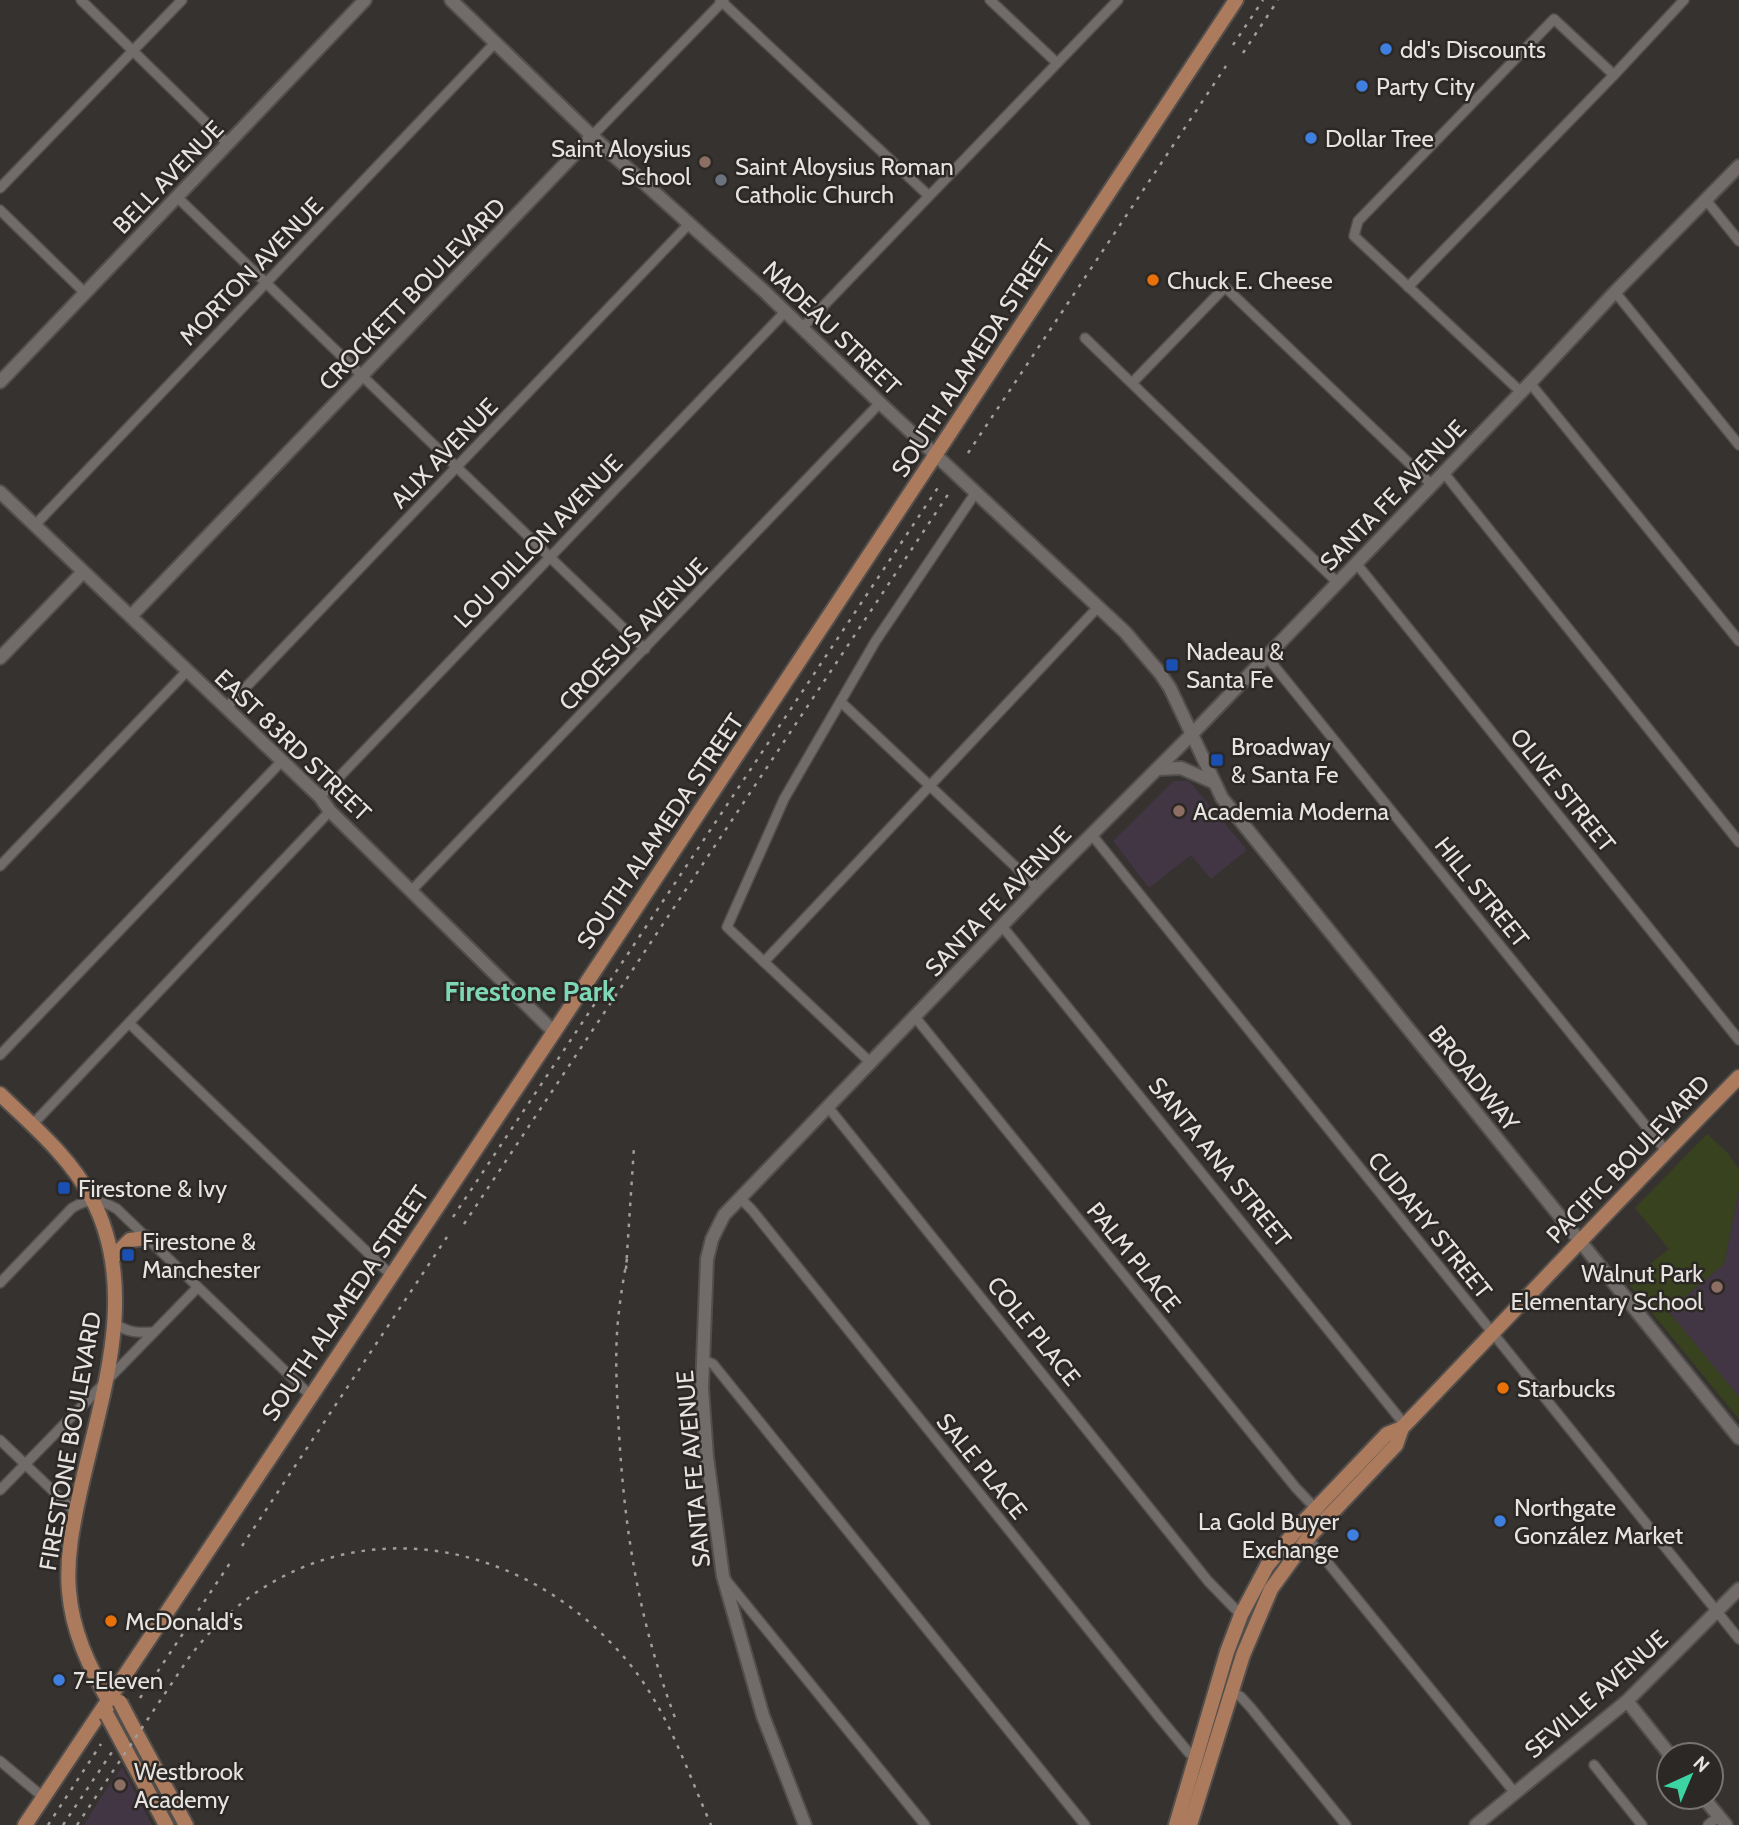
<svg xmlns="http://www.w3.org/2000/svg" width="1739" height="1825" viewBox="0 0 1739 1825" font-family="Cabin,sans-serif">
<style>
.education{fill:#423544}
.green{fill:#38421e}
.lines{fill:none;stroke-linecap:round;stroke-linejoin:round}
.street-casing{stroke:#514e4c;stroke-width:12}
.secondary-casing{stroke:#514e4c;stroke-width:16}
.primary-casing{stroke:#514e4c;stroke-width:18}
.street{stroke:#716c6a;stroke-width:9}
.secondary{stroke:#716c6a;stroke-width:12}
.primary{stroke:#ac7a5c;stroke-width:14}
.rail{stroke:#a29e9c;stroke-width:2.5;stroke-dasharray:3.5 7;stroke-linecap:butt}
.primary-bridge-casing{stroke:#514e4c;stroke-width:18;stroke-linecap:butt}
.primary-bridge{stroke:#ac7a5c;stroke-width:14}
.shop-dot{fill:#3f7fe0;stroke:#2c2825;stroke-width:2.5}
.education-dot{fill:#8d6e63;stroke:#2c2825;stroke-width:2.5}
.worship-dot{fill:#6b7280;stroke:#2c2825;stroke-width:2.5}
.food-dot{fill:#e8710a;stroke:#2c2825;stroke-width:2.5}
.transit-dot{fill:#1a4fb4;stroke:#2c2825;stroke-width:2.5}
.labels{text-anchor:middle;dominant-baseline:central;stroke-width:5;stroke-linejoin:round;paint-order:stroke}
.poi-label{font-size:24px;fill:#e6e3e1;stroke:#2c2825;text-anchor:start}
.street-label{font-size:24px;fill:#e6e3e1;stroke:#2c2825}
.quarter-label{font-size:28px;font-weight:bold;fill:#7fd8b5;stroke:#2c2825}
</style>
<rect width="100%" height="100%" fill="#36322f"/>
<g class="education">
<polygon points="1174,781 1189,781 1247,850 1211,879 1191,855 1149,888 1113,841"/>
<polygon points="1739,1189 1739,1397 1668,1311 1724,1264"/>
<polygon points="122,1767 152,1825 84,1825 98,1802"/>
</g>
<polygon class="green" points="1707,1134 1728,1153 1739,1170 1739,1189 1724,1264 1668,1311 1739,1397 1739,1419 1627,1282 1669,1249 1635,1208"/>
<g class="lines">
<defs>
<g id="street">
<polyline points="81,0 228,144"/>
<polyline points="720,0 929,196"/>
<polyline points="990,0 1057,63"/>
<polyline points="592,136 724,0"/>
<polyline points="0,188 182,0"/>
<polyline points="177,197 645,649"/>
<polyline points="1706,200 1739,241"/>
<polyline points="0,210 85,293"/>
<polyline points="1408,287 1614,75 1684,0"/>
<polyline points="1615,292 1739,445"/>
<polyline points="803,327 1118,0"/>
<polyline points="1085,338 1338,583"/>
<polyline points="1132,383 1225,287 1432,485"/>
<polyline points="1530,383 1739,641"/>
<polyline points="1521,392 1354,236 1358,221 1554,19 1614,75"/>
<polyline points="1444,473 1739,842"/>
<polyline points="35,525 495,43"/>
<polyline points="1356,563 1739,1040"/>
<polyline points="1267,657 1666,1151"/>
<polyline points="841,702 1038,888"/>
<polyline points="226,708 689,224"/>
<polyline points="320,797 786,311"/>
<polyline points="1092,835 1739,1639"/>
<polyline points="0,866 187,671"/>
<polyline points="412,890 880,403"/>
<polyline points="1002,926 1405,1425"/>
<polyline points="764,962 1099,606"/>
<polyline points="915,1017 1296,1488 1319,1512"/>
<polyline points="129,1023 391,1275"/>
<polyline points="0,1055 281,762"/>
<polyline points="871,1063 727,927 784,799 875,642 976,492"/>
<polyline points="828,1107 1208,1581 1241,1615"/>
<polyline points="32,1125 330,811"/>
<polyline points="740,1198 752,1210 1159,1717 1189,1753 1196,1756"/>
<path d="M 0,1283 L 72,1208 C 88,1198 100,1199 117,1209 L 311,1396"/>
<path d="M 114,1323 C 128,1333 138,1333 154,1332"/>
<polyline points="704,1360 713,1364 1085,1825"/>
<polyline points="0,1440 76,1513"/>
<polyline points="0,1490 197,1288"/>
<polyline points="1306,1536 1515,1793"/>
<polyline points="726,1580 925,1825"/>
<polyline points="1232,1692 1241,1697 1251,1708 1346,1825"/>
<polyline points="0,1761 43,1797"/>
<polyline points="1594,1765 1642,1825"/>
<polyline points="1708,1825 1719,1816"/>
</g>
<g id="secondary">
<polyline points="451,0 592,136 765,292 880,403 1125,632 1160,673 1170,688 1222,798 1739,1438"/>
<polyline points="0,382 365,0"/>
<polyline points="0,492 320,797 330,811 554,1032"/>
<polyline points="131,616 592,136"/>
<polyline points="0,658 83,572"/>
<polyline points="1157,769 1181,768 1213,782"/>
<polyline points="1627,1701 1670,1755"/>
<polyline points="1703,1797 1726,1825"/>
<polyline points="805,1825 763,1716 723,1576 707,1457 702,1388 707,1259 712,1239 724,1215 1038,888 1192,734 1530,383 1615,292 1739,166"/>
<polyline points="1476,1825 1627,1701 1739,1589"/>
</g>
<g id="primary">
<path d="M 0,1094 C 32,1125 70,1157 91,1197 C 141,1290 101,1396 80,1492 C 73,1524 66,1558 69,1591 C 72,1631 89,1666 108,1700 L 108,1706"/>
<polyline points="113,1257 130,1240 146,1238"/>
<polyline points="132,1725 186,1825"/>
<polyline points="121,1741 166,1825"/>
<polyline points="25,1825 554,1032 1236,0"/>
<polyline points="1176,1825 1227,1652 1241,1615 1267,1566 1302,1523 1387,1434 1402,1428"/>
<path d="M 1190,1825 L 1243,1655 L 1271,1589 L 1308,1538 L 1396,1445 L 1402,1428 C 1514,1311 1625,1193 1739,1077"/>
</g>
</defs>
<use href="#street" class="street-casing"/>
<use href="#secondary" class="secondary-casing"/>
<use href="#primary" class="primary-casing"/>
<use href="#street" class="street"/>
<use href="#secondary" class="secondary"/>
<use href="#primary" class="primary"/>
<g class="rail">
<polyline points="1233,45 1263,0"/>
<polyline points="1243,53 1278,0"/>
<polyline points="968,453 1226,66"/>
<polyline points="453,1217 939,486"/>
<polyline points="464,1224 949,493"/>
<path d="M 627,1259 C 624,1276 621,1293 619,1311 C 614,1351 617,1393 619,1433 C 625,1536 640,1626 677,1723"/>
<polyline points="626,1269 634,1147"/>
<polyline points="242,1546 447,1237"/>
<polyline points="140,1698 230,1563"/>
<polyline points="48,1825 101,1744"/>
<polyline points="63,1825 112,1752"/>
<path d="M 77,1825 L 188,1659 C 301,1506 503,1518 623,1656 C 666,1705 685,1766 711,1825"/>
</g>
<defs>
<g id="primary-bridge">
<polyline points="120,1702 132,1725"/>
<polyline points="107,1715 121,1741"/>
</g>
</defs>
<use href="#primary-bridge" class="primary-bridge-casing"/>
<use href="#primary-bridge" class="primary-bridge"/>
</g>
<g class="shop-dot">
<circle cx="1386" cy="49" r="7"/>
<circle cx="1362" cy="86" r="7"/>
<circle cx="1311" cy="138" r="7"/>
<circle cx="1500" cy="1521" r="7"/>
<circle cx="1353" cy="1535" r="7"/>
<circle cx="59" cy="1680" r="7"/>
</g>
<g class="education-dot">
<circle cx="705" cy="162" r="7"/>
<circle cx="1179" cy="811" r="7"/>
<circle cx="1717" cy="1287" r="7"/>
<circle cx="120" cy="1785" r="7"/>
</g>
<circle class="worship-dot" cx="721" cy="180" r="7"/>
<g class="food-dot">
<circle cx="1153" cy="280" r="7"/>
<circle cx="1503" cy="1388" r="7"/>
<circle cx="111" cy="1621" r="7"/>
</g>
<g class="transit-dot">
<rect x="1165" y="658" width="14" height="14" rx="3.5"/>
<rect x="1210" y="753" width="14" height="14" rx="3.5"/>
<rect x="57" y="1181" width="14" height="14" rx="3.5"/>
<rect x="121" y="1248" width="14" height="14" rx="3.5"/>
</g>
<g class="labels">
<g class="poi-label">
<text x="1400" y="49">dd's Discounts</text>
<text x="1376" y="86">Party City</text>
<text x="1325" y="138">Dollar Tree</text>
<text x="691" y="148" text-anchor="end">Saint Aloysius<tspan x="691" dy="28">School</tspan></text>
<text x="735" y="166">Saint Aloysius Roman<tspan x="735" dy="28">Catholic Church</tspan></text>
<text x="1167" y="280">Chuck E. Cheese</text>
<text x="1186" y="651">Nadeau &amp;<tspan x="1186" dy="28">Santa Fe</tspan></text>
<text x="1231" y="746">Broadway<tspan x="1231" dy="28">&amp; Santa Fe</tspan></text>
<text x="1193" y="811">Academia Moderna</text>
<text x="78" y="1188">Firestone &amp; Ivy</text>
<text x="142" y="1241">Firestone &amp;<tspan x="142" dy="28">Manchester</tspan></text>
<text x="1703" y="1273" text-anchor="end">Walnut Park<tspan x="1703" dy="28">Elementary School</tspan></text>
<text x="1517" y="1388">Starbucks</text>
<text x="1514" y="1507">Northgate<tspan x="1514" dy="28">González Market</tspan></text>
<text x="1339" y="1521" text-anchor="end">La Gold Buyer<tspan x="1339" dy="28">Exchange</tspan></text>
<text x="125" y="1621">McDonald's</text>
<text x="73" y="1680">7-Eleven</text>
<text x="134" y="1771">Westbrook<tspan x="134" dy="28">Academy</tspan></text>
</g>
<g class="street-label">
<text transform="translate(168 177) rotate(-46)">BELL AVENUE</text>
<text transform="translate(251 271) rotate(-46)">MORTON AVENUE</text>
<text transform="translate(412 294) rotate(-46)">CROCKETT BOULEVARD</text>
<text transform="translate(832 328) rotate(44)">NADEAU STREET</text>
<text transform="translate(973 358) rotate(-57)">SOUTH ALAMEDA STREET</text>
<text transform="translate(444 453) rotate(-46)">ALIX AVENUE</text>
<text transform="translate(1393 495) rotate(-46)">SANTA FE AVENUE</text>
<text transform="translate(538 541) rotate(-46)">LOU DILLON AVENUE</text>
<text transform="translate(633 634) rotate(-46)">CROESUS AVENUE</text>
<text transform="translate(293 745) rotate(44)">EAST 83RD STREET</text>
<text transform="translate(1563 790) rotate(51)">OLIVE STREET</text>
<text transform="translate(660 831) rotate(-56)">SOUTH ALAMEDA STREET</text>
<text transform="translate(1482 892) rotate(51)">HILL STREET</text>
<text transform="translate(998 901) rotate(-46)">SANTA FE AVENUE</text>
<text transform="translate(1474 1078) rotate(51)">BROADWAY</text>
<text transform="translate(1628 1159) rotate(-46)">PACIFIC BOULEVARD</text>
<text transform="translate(1220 1162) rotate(51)">SANTA ANA STREET</text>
<text transform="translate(1430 1225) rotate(51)">CUDAHY STREET</text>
<text transform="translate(1134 1257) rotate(51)">PALM PLACE</text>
<text transform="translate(345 1303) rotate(-56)">SOUTH ALAMEDA STREET</text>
<text transform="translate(1034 1331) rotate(51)">COLE PLACE</text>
<text transform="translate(70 1441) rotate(-80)">FIRESTONE BOULEVARD</text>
<text transform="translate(982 1466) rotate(51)">SALE PLACE</text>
<text transform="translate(693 1469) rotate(-95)">SANTA FE AVENUE</text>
<text transform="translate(1596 1694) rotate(-41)">SEVILLE AVENUE</text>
</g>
<g class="quarter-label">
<text x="530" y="991">Firestone Park</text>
</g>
</g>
<g transform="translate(1690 1776) rotate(44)"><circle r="33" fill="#2c2825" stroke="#767370" stroke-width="2"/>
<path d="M0-5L12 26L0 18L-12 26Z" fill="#3cd4a3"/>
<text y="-10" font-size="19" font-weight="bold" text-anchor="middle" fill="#e6e3e1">N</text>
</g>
</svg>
